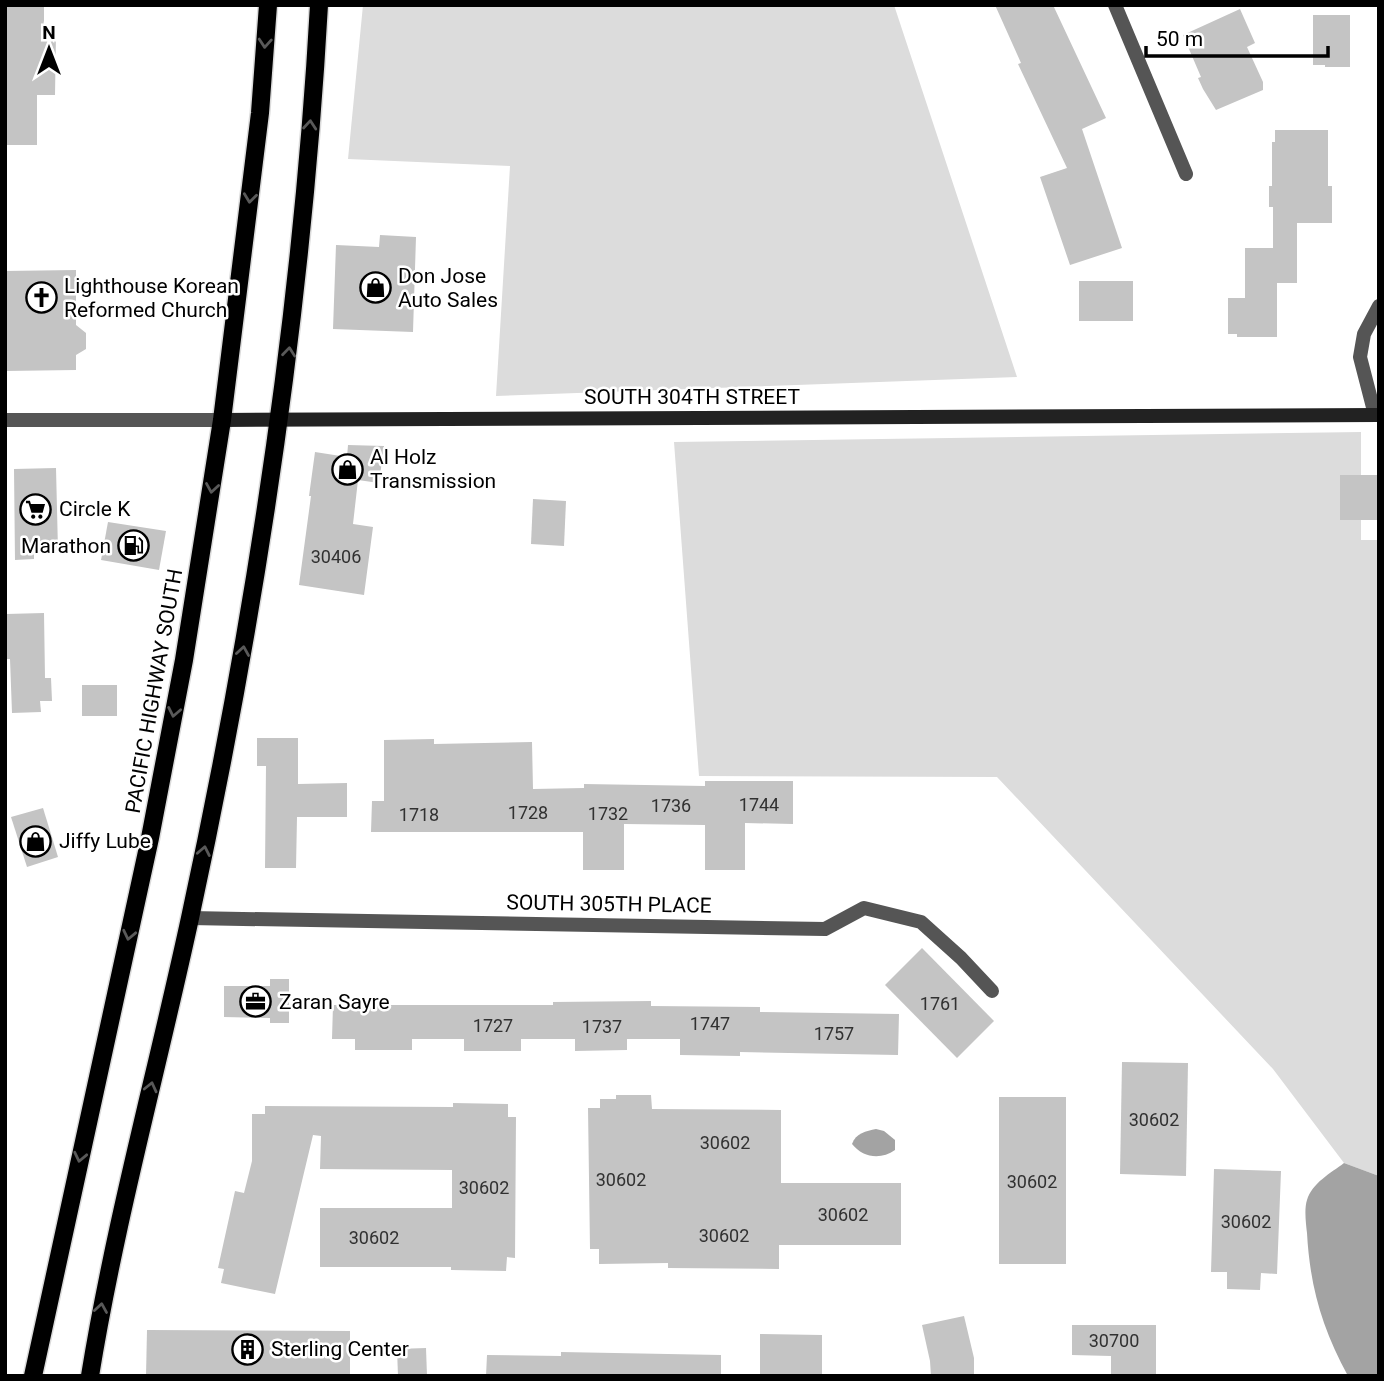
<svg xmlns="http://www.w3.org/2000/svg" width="1384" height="1381" viewBox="0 0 1384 1381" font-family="Roboto,sans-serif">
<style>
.green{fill:#dcdcdc}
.water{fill:#a3a3a3}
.building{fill:#c4c4c4}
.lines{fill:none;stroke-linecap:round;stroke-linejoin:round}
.primary-casing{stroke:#dbdbdb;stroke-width:21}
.street{stroke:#555;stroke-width:14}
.secondary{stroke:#222;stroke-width:14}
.primary{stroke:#000;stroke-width:18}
.oneway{stroke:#595959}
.labels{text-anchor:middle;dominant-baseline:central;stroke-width:5;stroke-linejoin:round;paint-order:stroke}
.number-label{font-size:18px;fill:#313131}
.poi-label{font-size:21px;fill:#000;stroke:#fff;text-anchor:start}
.street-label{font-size:21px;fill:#000;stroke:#fff}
</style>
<rect width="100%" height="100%" fill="#fff"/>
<g class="green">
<polygon points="363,5 894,5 1017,377 496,396 510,166 348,159"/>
<polygon points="1361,432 1361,540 1379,540 1379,1176 1344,1163 1273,1069 997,777 699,776 674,442"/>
</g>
<g class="water">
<path d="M 876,1129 L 884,1131 L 895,1140 L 895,1150 C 881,1160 863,1158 852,1144 C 856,1133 866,1131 876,1129 Z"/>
<path d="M 1344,1163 L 1379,1176 L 1379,1376 L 1348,1376 C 1322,1328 1310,1287 1307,1233 C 1306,1224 1304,1209 1307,1200 C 1312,1183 1331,1173 1344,1163 Z"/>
</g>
<g class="building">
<polygon points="5,5 44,5 44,33 56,33 55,95 37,95 37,145 5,145"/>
<polygon points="995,5 1053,5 1106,118 1082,129 1122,248 1070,265 1040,177 1067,168 1018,64 1021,63"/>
<polygon points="1240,9 1255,43 1247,47 1263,82 1263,90 1216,110 1203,89 1198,78 1201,77 1183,35"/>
<polygon points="1313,15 1350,15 1350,67 1325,67 1325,65 1313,65"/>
<polygon points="1275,130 1328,130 1328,186 1332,186 1332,223 1297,223 1297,283 1277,283 1277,337 1237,337 1237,334 1228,334 1228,298 1245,298 1245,248 1273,248 1273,207 1269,207 1269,186 1272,186 1272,142 1275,142"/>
<polygon points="380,235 416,237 413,332 333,329 336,245 379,247"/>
<polygon points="76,270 76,325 86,333 86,349 76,355 76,370 5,371 5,271"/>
<rect x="1079" y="281" width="54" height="40"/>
<polygon points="348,445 384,446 379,483 358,480 353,524 373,527 364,595 299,585 311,496 309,496 315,452 347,457"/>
<polygon points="56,468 58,550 34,550 34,559 15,560 14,469"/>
<rect x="1340" y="475" width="39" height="45"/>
<polygon points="533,499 566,501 564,546 531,544"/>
<polygon points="108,522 166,531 159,570 101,560"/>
<polygon points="44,613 45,678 51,678 52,701 40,701 41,712 12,713 10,659 7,659 6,614"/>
<rect x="82" y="685" width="35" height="31"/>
<polygon points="257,738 298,738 298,784 347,783 347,817 297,817 296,868 265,868 266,766 257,766"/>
<polygon points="434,739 434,744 532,742 533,789 584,788 584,784 705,786 705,781 793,781 793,824 745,823 745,870 705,870 705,825 624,824 624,870 583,870 583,832 371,832 372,801 384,801 384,740"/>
<polygon points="43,808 58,857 27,867 11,817"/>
<polygon points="922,948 994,1021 957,1058 885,985"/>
<polygon points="270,979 289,979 289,1023 270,1023 270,1018 224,1017 224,986 270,986"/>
<polygon points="651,1001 651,1006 760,1007 760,1012 899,1014 898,1055 740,1052 740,1056 680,1055 680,1039 627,1039 627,1050 575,1051 575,1039 521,1039 521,1051 464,1051 464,1039 412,1039 412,1050 355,1050 355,1039 332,1039 333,1005 553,1005 553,1002"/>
<polygon points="1122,1062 1188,1063 1186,1176 1120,1174"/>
<polygon points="616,1095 651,1095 652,1109 781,1110 781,1183 901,1183 901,1245 779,1245 779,1269 668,1268 668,1263 599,1264 599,1249 590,1249 588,1108 600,1108 600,1099 616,1099"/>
<rect x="999" y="1097" width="67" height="167"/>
<polygon points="453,1103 508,1104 508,1117 516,1117 515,1258 507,1257 506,1271 451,1270 451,1267 320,1267 320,1208 452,1208 452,1170 320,1169 321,1136 313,1135 275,1294 221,1283 224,1269 218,1268 235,1191 244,1193 252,1161 252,1114 265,1114 265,1106 453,1107"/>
<polygon points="1214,1169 1281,1171 1277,1274 1261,1273 1260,1290 1227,1289 1227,1272 1211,1272"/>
<polygon points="964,1316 974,1358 974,1376 931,1376 930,1361 922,1325"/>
<polygon points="1072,1325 1156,1325 1156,1376 1111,1376 1111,1356 1072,1355"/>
<polygon points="147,1330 350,1331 350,1376 146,1376"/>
<polygon points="760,1334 822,1335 822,1376 760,1376"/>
<polygon points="426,1348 427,1376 398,1376 397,1349"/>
<polygon points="561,1352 721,1355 721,1376 486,1376 487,1355 561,1356"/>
</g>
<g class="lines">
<defs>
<g id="primary">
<polyline points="33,1376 150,838 184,660 222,420 260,113 268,5"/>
<path d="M 90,1376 C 115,1222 157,1071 190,918 C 255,618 302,312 319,5"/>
</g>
</defs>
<use href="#primary" class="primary-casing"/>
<g class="street">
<polyline points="1115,5 1186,174"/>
<polyline points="1375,415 1360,357 1364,334 1379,306"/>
<polyline points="5,420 222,420"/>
<polyline points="190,918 825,929 864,908 921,922 961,958 992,991"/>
</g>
<polyline class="secondary" points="222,420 1379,415"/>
<use href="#primary" class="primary"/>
</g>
<defs><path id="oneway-chevron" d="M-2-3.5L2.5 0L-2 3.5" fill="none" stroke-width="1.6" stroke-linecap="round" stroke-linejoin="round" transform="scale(1.75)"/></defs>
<g class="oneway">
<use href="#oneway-chevron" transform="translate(265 43) rotate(94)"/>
<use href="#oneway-chevron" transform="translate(310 125) rotate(-85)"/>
<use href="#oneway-chevron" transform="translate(250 198) rotate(97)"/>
<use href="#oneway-chevron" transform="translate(289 352) rotate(-84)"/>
<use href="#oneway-chevron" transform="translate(212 488) rotate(99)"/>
<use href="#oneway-chevron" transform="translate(243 651) rotate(-81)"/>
<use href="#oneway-chevron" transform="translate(174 712) rotate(101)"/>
<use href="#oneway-chevron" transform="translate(204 851) rotate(-79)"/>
<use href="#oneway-chevron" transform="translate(129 935) rotate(102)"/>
<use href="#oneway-chevron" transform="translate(151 1087) rotate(-77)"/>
<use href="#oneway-chevron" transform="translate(80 1157) rotate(102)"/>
<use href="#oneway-chevron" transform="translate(101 1308) rotate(-81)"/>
</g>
<defs>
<symbol id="shop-ring" viewBox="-11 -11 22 22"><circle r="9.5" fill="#fff" stroke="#000" stroke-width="1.5"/><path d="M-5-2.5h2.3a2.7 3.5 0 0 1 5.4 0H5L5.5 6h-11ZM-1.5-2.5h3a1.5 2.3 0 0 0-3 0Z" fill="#000"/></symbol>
<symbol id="church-ring" viewBox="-11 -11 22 22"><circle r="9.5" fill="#fff" stroke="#000" stroke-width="1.5"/><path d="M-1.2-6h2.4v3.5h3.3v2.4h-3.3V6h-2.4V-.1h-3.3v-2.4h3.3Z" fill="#000"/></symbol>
<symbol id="supermarket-ring" viewBox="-11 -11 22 22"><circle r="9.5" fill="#fff" stroke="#000" stroke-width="1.5"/><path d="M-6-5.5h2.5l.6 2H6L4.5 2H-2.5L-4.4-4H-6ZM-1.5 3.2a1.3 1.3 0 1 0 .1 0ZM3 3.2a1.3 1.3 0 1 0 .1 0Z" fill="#000"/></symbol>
<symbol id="fuel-ring" viewBox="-11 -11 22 22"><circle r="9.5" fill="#fff" stroke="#000" stroke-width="1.5"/><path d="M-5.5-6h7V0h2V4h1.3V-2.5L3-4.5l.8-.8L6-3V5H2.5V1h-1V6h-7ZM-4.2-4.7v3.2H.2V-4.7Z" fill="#000"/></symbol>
<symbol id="office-ring" viewBox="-11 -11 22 22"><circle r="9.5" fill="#fff" stroke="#000" stroke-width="1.5"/><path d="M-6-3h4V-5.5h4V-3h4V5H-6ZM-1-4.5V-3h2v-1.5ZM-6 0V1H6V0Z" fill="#000"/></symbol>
<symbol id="building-ring" viewBox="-11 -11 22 22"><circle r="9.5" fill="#fff" stroke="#000" stroke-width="1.5"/><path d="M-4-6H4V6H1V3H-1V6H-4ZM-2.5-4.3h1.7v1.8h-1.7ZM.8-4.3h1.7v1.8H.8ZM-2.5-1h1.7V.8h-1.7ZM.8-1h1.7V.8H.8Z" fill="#000"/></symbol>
</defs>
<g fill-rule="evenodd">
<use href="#shop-ring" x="358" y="270" width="35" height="35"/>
<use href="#church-ring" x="24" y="280" width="35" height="35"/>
<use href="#shop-ring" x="330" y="452" width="35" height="35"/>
<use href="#supermarket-ring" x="18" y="492" width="35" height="35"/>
<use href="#fuel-ring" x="116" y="528" width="35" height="35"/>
<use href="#shop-ring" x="18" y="824" width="35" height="35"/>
<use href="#office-ring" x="238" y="984" width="35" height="35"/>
<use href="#building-ring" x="230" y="1332" width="35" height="35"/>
</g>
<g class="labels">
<g class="number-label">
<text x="336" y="556">30406</text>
<text x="759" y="804">1744</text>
<text x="671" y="805">1736</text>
<text x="528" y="812">1728</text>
<text x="608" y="813">1732</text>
<text x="419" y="814">1718</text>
<text x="940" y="1003">1761</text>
<text x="710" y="1023">1747</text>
<text x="493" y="1025">1727</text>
<text x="602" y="1026">1737</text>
<text x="834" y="1033">1757</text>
<text x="1154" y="1119">30602</text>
<text x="725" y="1142">30602</text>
<text x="621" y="1179">30602</text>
<text x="1032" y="1181">30602</text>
<text x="484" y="1187">30602</text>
<text x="843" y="1214">30602</text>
<text x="1246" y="1221">30602</text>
<text x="724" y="1235">30602</text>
<text x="374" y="1237">30602</text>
<text x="1114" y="1340">30700</text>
</g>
<g class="poi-label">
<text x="398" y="276">Don Jose<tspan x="398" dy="24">Auto Sales</tspan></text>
<text x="64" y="286">Lighthouse Korean<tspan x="64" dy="24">Reformed Church</tspan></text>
<text x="370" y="457">Al Holz<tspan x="370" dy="24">Transmission</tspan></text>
<text x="59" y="509">Circle K</text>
<text x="111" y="546" text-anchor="end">Marathon</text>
<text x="59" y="841">Jiffy Lube</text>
<text x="279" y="1002">Zaran Sayre</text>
<text x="271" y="1349">Sterling Center</text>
</g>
<g class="street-label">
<text x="692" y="397">SOUTH 304TH STREET</text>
<text transform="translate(154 691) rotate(-80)">PACIFIC HIGHWAY SOUTH</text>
<text transform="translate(609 904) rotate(1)">SOUTH 305TH PLACE</text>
</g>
</g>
<rect width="1384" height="1381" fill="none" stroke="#000000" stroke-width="14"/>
<g transform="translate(49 49)" stroke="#ffffff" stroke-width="5" paint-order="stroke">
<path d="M0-5L12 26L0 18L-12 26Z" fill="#000000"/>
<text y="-10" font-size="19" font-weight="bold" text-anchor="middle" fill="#000000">N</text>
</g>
<path d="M1146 46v10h182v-10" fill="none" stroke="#000000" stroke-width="3.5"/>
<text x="1156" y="46" font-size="21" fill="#000000" stroke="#ffffff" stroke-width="5" paint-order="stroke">50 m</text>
</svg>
